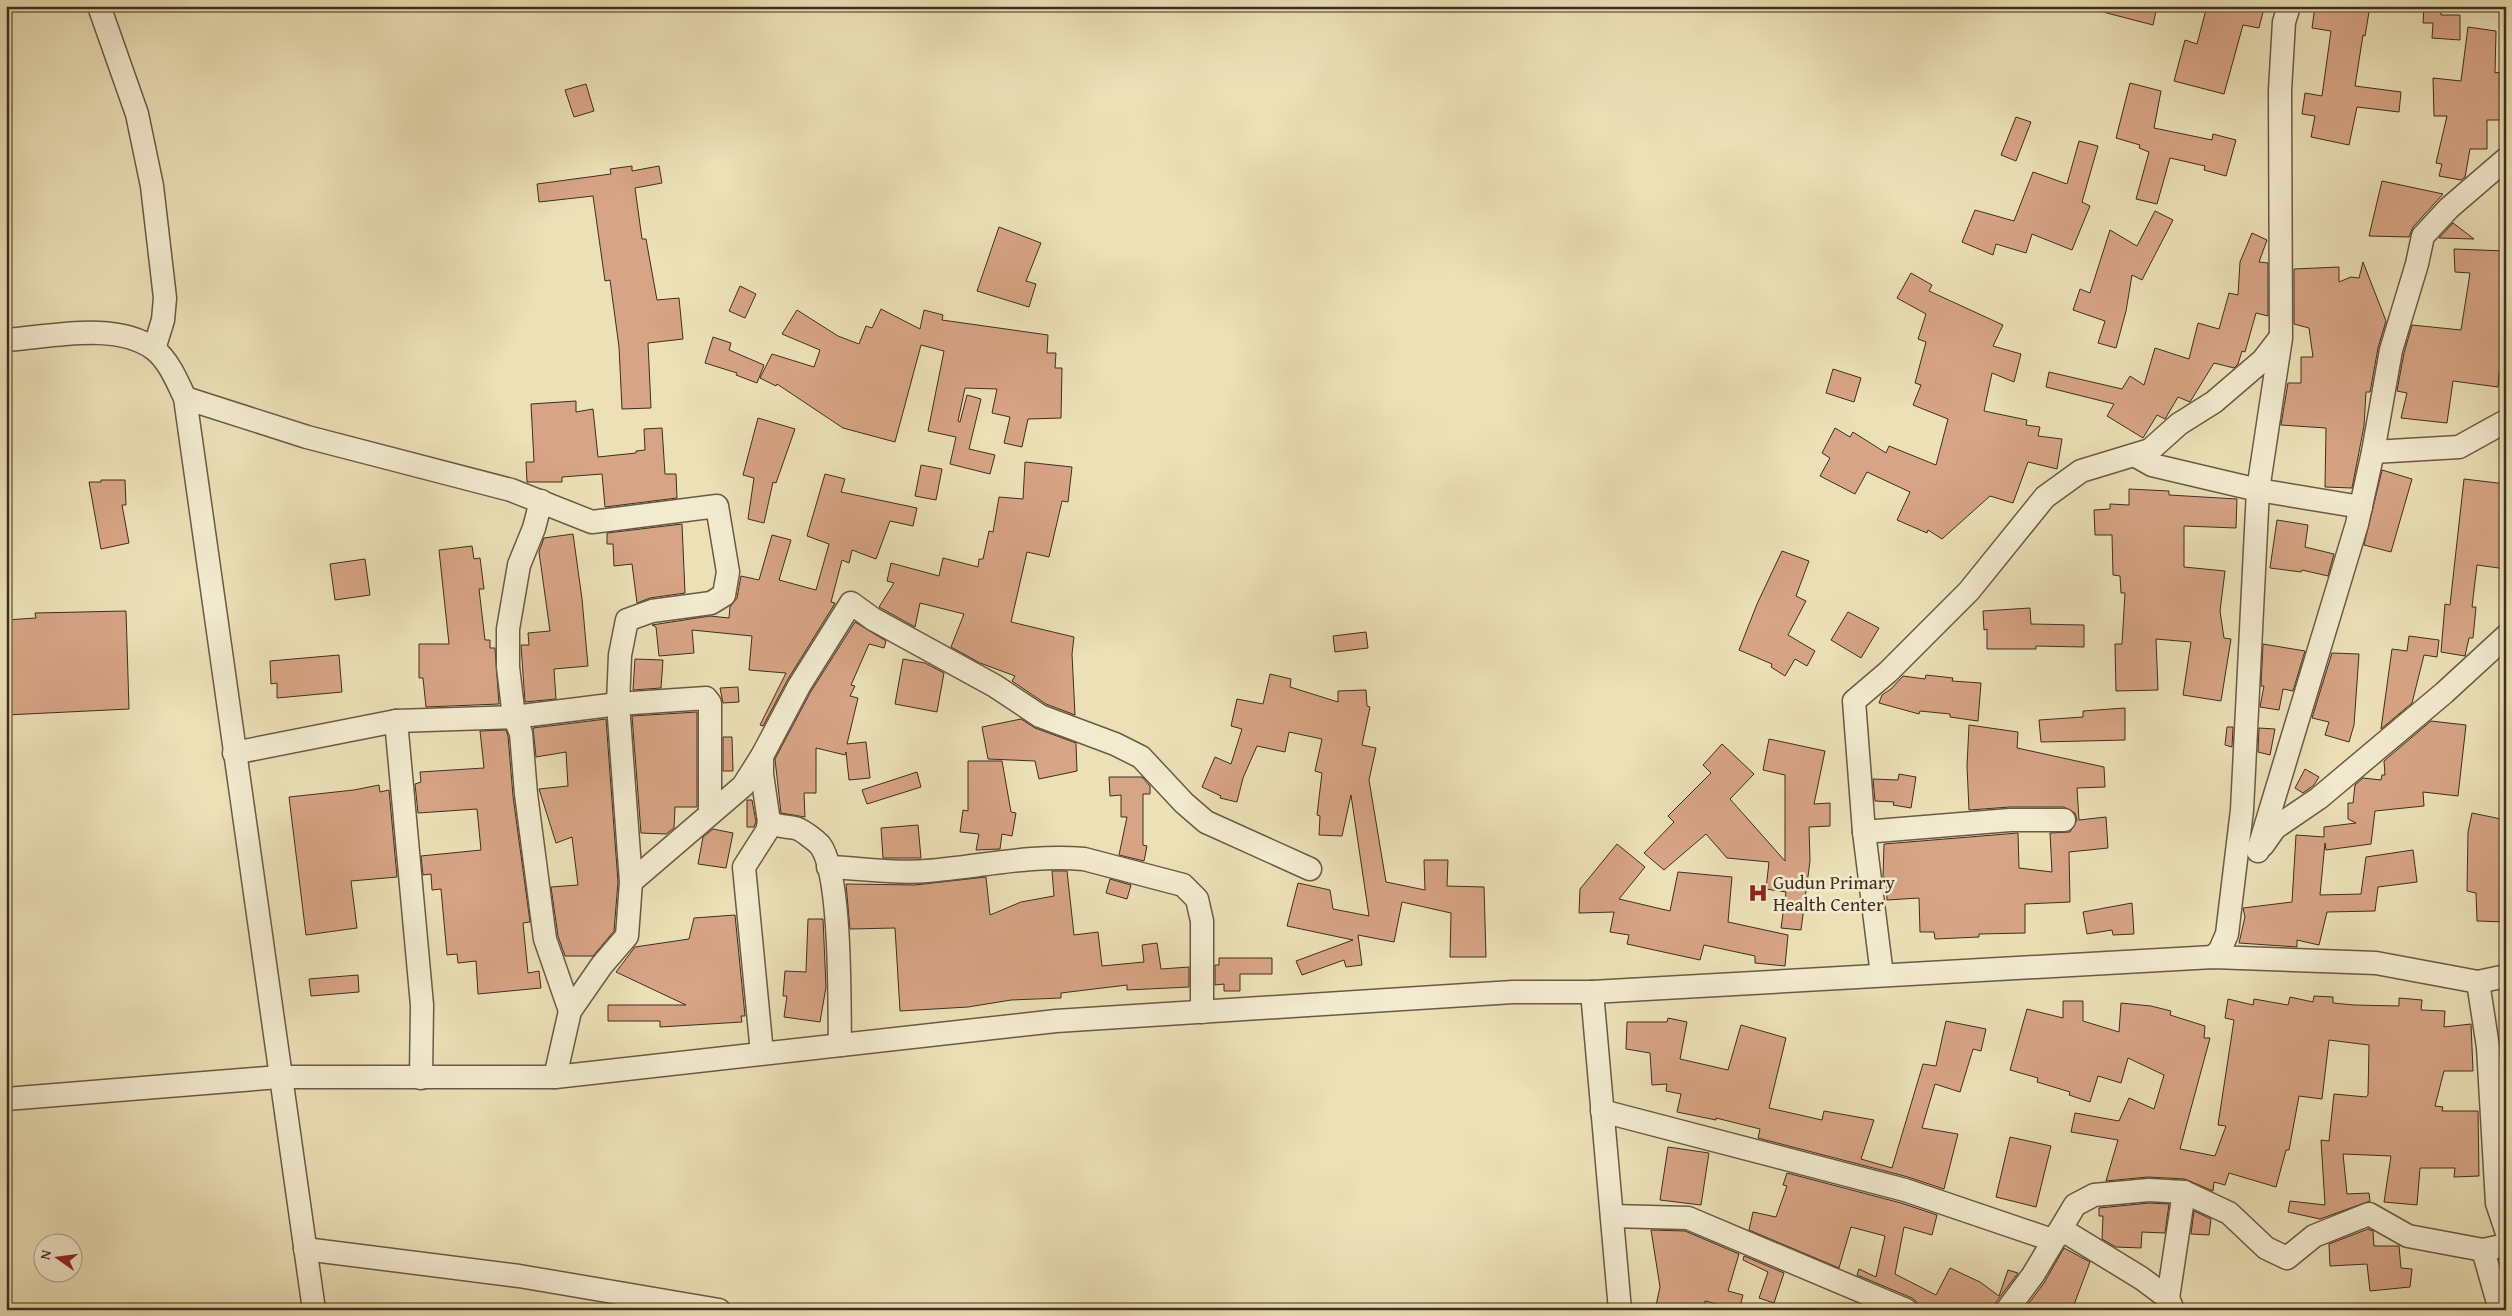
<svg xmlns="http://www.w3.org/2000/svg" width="2512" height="1316" viewBox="0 0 2512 1316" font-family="'Gentium Book Plus',serif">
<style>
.building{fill:#d7a485;stroke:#3e2e1d}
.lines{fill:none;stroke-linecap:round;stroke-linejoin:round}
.minor-casing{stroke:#6a5a44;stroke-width:25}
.minor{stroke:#f3ebd0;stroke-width:22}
.labels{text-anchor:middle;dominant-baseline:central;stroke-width:5;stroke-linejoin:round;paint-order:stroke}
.poi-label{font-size:19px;fill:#3e2e1d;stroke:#f3ebd0;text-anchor:start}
</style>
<rect width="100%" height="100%" fill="#ece0b7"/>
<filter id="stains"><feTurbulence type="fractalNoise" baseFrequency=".004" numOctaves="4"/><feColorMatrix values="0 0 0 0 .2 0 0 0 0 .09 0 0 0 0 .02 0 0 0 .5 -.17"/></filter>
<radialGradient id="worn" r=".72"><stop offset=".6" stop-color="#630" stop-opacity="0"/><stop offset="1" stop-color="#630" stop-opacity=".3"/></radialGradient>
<g class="building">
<polygon points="2104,6 2157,6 2153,25 2103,12"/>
<polygon points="2207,6 2253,6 2264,8 2259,28 2243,25 2224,94 2174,81 2185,40 2197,44"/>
<polygon points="2315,6 2370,6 2365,36 2363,35 2355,86 2401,92 2399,112 2357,107 2349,145 2311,137 2315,116 2302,114 2305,93 2322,96 2331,31 2312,28"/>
<polygon points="2424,6 2441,6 2441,15 2460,15 2460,40 2432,38 2433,23 2423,23"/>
<polygon points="2468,27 2496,31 2495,73 2500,72 2501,120 2487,120 2487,149 2470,149 2465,177 2461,180 2439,176 2442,164 2436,163 2447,116 2434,116 2433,78 2461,81"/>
<polygon points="2130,83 2161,91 2154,128 2212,140 2213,134 2236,140 2226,176 2204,170 2205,166 2170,158 2157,204 2136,199 2149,152 2139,148 2140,145 2116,138"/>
<polygon points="586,84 594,111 574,117 565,90"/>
<polygon points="2016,117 2031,122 2016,161 2001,155"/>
<polygon points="2079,141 2098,146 2082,202 2090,206 2072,250 2032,234 2026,253 1996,244 1993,255 1962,242 1975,210 2014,221 2033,172 2067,184"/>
<polygon points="632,166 632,171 659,166 662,183 635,188 642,239 646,239 657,300 679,298 683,339 648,343 651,408 622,409 619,347 610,280 605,281 593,196 539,202 537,184 611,174 610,169"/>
<polygon points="2382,181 2443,194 2413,227 2409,237 2369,236"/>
<polygon points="2155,211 2173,220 2142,280 2132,275 2126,311 2116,348 2098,343 2105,321 2073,310 2080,289 2090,293 2110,230 2137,246"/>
<polygon points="2453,223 2474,239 2439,238"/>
<polygon points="999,227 1041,243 1026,281 1036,284 1029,307 977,291"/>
<polygon points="2252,233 2267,240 2259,262 2268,263 2268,316 2256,313 2245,352 2242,351 2238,364 2234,368 2214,363 2190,402 2178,397 2165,419 2157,415 2143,438 2107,416 2114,404 2046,387 2049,372 2122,389 2130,376 2144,385 2155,348 2189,359 2198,323 2219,329 2229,293 2238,295 2240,262"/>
<polygon points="2454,249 2506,251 2506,375 2499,373 2498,387 2453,381 2447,423 2401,418 2407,393 2397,391 2404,353 2412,325 2461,330 2470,273 2455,272"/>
<polygon points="2363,262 2386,321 2378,348 2370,392 2366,392 2364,426 2352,488 2325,487 2326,428 2281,425 2288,383 2301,383 2301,357 2313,357 2309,328 2294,324 2294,269 2339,267 2339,282 2351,277 2359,278"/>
<polygon points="1911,273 1932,285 1929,291 2003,325 1993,346 2021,354 2014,382 1992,373 1984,411 2027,420 2026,425 2040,427 2038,436 2062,439 2057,469 2028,462 2013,503 1990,496 1942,539 1928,530 1927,533 1897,520 1910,492 1867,472 1855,494 1820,476 1830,458 1822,453 1835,428 1850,437 1853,432 1886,453 1889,446 1936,465 1948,419 1913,405 1921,385 1915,383 1926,342 1918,339 1926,314 1897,298"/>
<polygon points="740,286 756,294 745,318 729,311"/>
<polygon points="881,309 920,329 924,310 943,315 942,320 1048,335 1047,353 1056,353 1055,368 1062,368 1061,418 1028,419 1022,447 1004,443 1010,417 992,413 997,389 965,388 958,421 960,422 967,395 981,399 969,449 995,455 990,474 950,464 956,437 928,431 944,351 921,345 895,442 843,428 777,384 776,386 760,378 772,354 814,367 820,350 782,334 797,310 838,336 859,344 866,326 872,328"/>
<polygon points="713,337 731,343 729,350 764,365 757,383 736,375 737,373 705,363"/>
<polygon points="1833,369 1861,378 1854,402 1826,393"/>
<polygon points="576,401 576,412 593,409 598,457 636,453 636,451 645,450 644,429 662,428 665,474 676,474 677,498 605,507 602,474 562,477 562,482 527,482 526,462 534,462 531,404"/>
<polygon points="758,418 795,429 776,483 773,482 764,523 748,519 754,478 743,475"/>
<polygon points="1025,462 1072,467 1068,502 1062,501 1049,557 1027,552 1011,622 1074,637 1072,654 1075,715 1046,704 1012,681 1015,676 980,663 951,647 964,614 920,603 915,627 879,607 894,583 887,581 891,563 939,576 943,558 978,567 979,559 983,559 989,531 993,532 999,497 1023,499"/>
<polygon points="921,465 942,469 936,500 915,496"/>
<polygon points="2382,470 2412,479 2391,552 2364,545"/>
<polygon points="825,474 845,479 841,492 917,508 913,526 890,521 876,559 852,550 849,563 842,560 831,602 835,603 834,605 788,679 763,726 760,725 786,673 749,670 752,636 692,630 694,653 659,656 656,627 652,625 710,616 729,618 730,607 737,598 741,576 759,580 772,535 791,540 779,580 816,590 829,544 807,536"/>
<polygon points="2464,479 2506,484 2506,569 2477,565 2472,607 2476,607 2473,638 2469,638 2465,656 2441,652 2445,604 2450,605"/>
<polygon points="101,480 125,480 126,505 122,505 129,543 101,549 89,482 101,482"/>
<polygon points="2129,489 2169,491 2169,495 2237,499 2236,528 2184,526 2184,567 2225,571 2220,611 2224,638 2231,639 2221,701 2183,695 2191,642 2156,639 2158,690 2116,691 2115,644 2122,644 2125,593 2121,593 2120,576 2113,575 2112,535 2095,535 2094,510 2110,509 2110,504 2129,505"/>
<polygon points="2277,520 2308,525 2305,547 2334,554 2328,576 2302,570 2301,572 2270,568"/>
<polygon points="682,524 685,593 650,598 637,603 632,564 614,566 613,544 607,544 607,533"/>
<polygon points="573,534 582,599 588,666 554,669 556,699 525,702 521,645 529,645 528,633 550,631 539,552 544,538"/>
<polygon points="472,546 474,559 480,558 484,589 479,589 485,640 490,640 490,648 495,648 499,704 426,707 423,678 419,678 419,644 449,644 439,550"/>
<polygon points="1782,551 1809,561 1796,596 1806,601 1788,635 1815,651 1807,666 1795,659 1785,676 1771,667 1772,664 1739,650 1757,604"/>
<polygon points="365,559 370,595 335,600 330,564"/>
<polygon points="2030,608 2031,624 2084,625 2084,647 2036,646 2036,649 1987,649 1987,629 1984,630 1983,611"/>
<polygon points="126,611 129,709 6,715 6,620 36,618 35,613"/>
<polygon points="1848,612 1879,628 1861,658 1831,640"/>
<polygon points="855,622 886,641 884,648 869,644 851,685 855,686 850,696 858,698 847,744 866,742 870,778 849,780 846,752 845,755 816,748 816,793 804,793 805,817 781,813 775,759 810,693"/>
<polygon points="1366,632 1368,648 1335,652 1333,636"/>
<polygon points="2409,636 2439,640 2437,657 2424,655 2412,703 2381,729 2392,649 2407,651"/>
<polygon points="2263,644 2305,651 2293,691 2283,689 2279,710 2260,707 2264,686 2261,686"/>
<polygon points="2332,653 2359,654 2354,725 2349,742 2325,735 2329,722 2312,718"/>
<polygon points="339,655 342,692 277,698 277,683 271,684 270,661"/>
<polygon points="635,659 663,660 661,688 633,690"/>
<polygon points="903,659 925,663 944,673 937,712 895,704"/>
<polygon points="1270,674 1291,679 1290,687 1338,702 1338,691 1366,690 1367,706 1370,707 1362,745 1376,748 1369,780 1386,882 1425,890 1424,860 1448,860 1447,886 1484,887 1486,957 1450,957 1451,913 1402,902 1394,942 1358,935 1362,965 1346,967 1344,960 1302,975 1296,961 1353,940 1287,926 1298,883 1330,890 1333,909 1369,916 1351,795 1342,836 1319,835 1320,816 1317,815 1322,773 1315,771 1322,739 1289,732 1285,752 1257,746 1243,778 1237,802 1220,798 1221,796 1202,787 1215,757 1231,764 1242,729 1231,726 1237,699 1263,704"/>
<polygon points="1926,675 1953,678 1952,681 1981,683 1978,721 1950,717 1950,714 1920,711 1919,714 1879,703 1882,695 1891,689 1903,676 1925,679"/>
<polygon points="738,687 739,702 723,703 720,688"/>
<polygon points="2125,708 2125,740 2041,742 2039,720 2083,717 2083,711"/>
<polygon points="697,712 697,807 675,807 674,828 666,834 641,833 632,716"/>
<polygon points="606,719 618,882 614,931 593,956 565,956 558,936 551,887 578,885 572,837 556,843 539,789 568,786 566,752 536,757 533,728"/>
<polygon points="1021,719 1035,728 1076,743 1077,771 1039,779 1035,761 988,759 982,727"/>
<polygon points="2431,721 2466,725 2458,796 2423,792 2424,806 2375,811 2371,844 2326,850 2325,843 2320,895 2361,894 2366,857 2413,850 2417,882 2378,887 2375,911 2327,912 2319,945 2297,940 2297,947 2239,943 2245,917 2243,908 2292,902 2296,835 2324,837 2324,827 2356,823 2348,819 2348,803 2353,803 2355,785 2363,778 2381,780 2382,775 2385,775 2384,761"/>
<polygon points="1969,725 2018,732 2017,748 2104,767 2105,787 2077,788 2079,820 2106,817 2108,848 2069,852 2070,902 2025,904 2025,933 1979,934 1979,937 1935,939 1934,932 1920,932 1919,898 1887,900 1886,878 1883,878 1884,844 2018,833 2019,868 2052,872 2050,833 2070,832 2077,820 2075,813 2064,807 2010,807 1969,810 1967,766"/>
<polygon points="2227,727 2233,727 2232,747 2225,745"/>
<polygon points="2259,728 2275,729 2270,755 2258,752"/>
<polygon points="506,730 508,736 513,796 530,922 523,923 528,973 539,971 541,988 478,994 476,961 458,963 457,954 447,955 441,889 432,890 431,874 423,875 421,856 481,850 477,809 418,813 415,784 421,782 420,772 484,768 480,731"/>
<polygon points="723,737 732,737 733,771 723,771"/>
<polygon points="1769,739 1825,751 1814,804 1830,803 1830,826 1809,827 1810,861 1801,930 1781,928 1786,892 1766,889 1769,862 1727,858 1706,834 1664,870 1644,853 1674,822 1668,816 1711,773 1703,765 1722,744 1754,774 1730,799 1785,861 1785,775 1763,770"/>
<polygon points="968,761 1002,761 1011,812 1016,813 1012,836 1002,834 1000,849 976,850 979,834 960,832 963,810 968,811"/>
<polygon points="2305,769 2319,777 2314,785 2303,793 2295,788"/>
<polygon points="917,772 921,787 867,804 862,790"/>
<polygon points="1899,774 1916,777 1911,808 1893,805 1894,802 1875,801 1873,779 1898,780"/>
<polygon points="1109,777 1142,777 1150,786 1150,794 1143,794 1143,845 1147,846 1144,861 1119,855 1127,817 1121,817 1121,795 1110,796"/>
<polygon points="379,785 380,792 389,790 397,877 351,881 357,928 306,935 289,797 354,790"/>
<polygon points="747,800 752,800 756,822 754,827 747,827"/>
<polygon points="2472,813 2506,820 2506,922 2477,921 2476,893 2467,891 2468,832"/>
<polygon points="918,825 921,858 883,858 881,828"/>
<polygon points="713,829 733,833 726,868 698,864 703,837"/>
<polygon points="1617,844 1645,867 1619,899 1670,911 1678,872 1732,877 1728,922 1788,935 1785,966 1755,963 1755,956 1704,945 1700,960 1627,944 1629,935 1610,932 1614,912 1579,913 1580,889"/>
<polygon points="1052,871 1067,871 1074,935 1098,932 1102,966 1144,962 1142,945 1157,943 1161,969 1189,967 1189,987 1127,990 1127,985 1061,993 1061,998 1011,1000 968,1007 900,1011 895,928 850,929 846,884 915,885 986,877 990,915 1021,902 1054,896"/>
<polygon points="1110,879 1131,885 1127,899 1106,893"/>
<polygon points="2132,903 2134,934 2113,935 2112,930 2087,934 2083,912"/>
<polygon points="735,915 745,1016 741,1016 742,1022 660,1027 660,1021 608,1021 608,1005 686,1005 616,972 635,947 689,939 694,918"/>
<polygon points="808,919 823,919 826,987 820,1022 784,1017 787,996 783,996 785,971 806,972"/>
<polygon points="1219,958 1272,958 1272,974 1240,974 1240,991 1224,991 1224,984 1215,985 1215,965 1219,965"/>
<polygon points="358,975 359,992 311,996 309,979"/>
<polygon points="2314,996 2333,997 2333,1003 2354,1005 2399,1006 2399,998 2422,1000 2421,1010 2445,1011 2444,1027 2471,1024 2473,1071 2444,1071 2435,1106 2443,1107 2442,1111 2478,1111 2479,1176 2454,1177 2455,1168 2420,1168 2417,1205 2384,1202 2391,1156 2343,1154 2347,1194 2369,1193 2370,1201 2320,1219 2288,1212 2290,1201 2325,1205 2321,1140 2329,1141 2334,1094 2366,1097 2368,1095 2369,1045 2329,1040 2322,1099 2299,1096 2289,1150 2286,1150 2276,1187 2229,1173 2225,1185 2214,1182 2213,1191 2185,1179 2148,1177 2106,1181 2118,1140 2071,1132 2075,1113 2119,1121 2129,1098 2154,1109 2164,1075 2128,1058 2121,1083 2098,1076 2090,1102 2069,1095 2070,1092 2037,1082 2038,1078 2010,1070 2027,1009 2063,1018 2063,1001 2083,1001 2083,1021 2119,1032 2121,1003 2151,1006 2171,1011 2170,1015 2205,1026 2204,1038 2210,1038 2180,1149 2215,1156 2226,1126 2218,1125 2234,1020 2225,1018 2228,999 2253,1005 2254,999 2288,1005 2290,997 2313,1002"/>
<polygon points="1668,1018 1687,1022 1680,1059 1728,1070 1741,1025 1786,1038 1769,1108 1822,1120 1824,1111 1874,1120 1861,1159 1892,1168 1923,1064 1936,1066 1946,1021 1986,1029 1981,1051 1973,1049 1960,1092 1935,1084 1922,1128 1958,1134 1944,1189 1908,1177 1758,1138 1760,1129 1716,1118 1716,1120 1677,1112 1681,1094 1666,1091 1667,1084 1652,1085 1650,1053 1626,1049 1627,1022 1667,1022"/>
<polygon points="2010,1137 2051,1146 2036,1207 1996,1197"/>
<polygon points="1668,1147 1709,1153 1701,1205 1660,1200"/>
<polygon points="1787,1173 1901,1203 1937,1215 1932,1235 1904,1227 1895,1274 1936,1295 1950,1268 1980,1282 1999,1296 2008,1270 2018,1273 1996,1302 1994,1310 1919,1310 1917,1302 1912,1298 1857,1275 1859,1269 1876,1277 1885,1236 1851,1227 1839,1268 1749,1230 1753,1212 1776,1217 1787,1186 1783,1185"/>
<polygon points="2149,1203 2169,1204 2165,1233 2142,1232 2141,1248 2116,1247 2102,1239 2103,1216 2099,1216 2099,1208"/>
<polygon points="2194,1211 2211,1219 2209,1235 2191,1234"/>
<polygon points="2368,1229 2373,1231 2374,1246 2399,1246 2401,1268 2412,1269 2410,1287 2370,1291 2367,1264 2330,1266 2329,1244"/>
<polygon points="1651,1230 1685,1231 1739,1254 1728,1291 1743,1295 1739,1310 1705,1301 1705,1310 1655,1310 1660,1287"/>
<polygon points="2064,1248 2090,1262 2072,1310 2024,1310 2044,1283"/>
<polygon points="1744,1256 1784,1273 1774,1303 1759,1298 1768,1272 1743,1260"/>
</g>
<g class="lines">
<defs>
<g id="minor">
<polyline points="99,6 137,114 152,186 165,298 163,320 154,349"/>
<path d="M 6,340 C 50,337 116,321 154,349 C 169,361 177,381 185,398 L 314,1310"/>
<polyline points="185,398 307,437 511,490 592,522 717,506 728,572 724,595 711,603 652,611 627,620 620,655 618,704 631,882 627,936 602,965 570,1011 555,1077"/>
<polyline points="2373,452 2459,447 2506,421"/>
<polyline points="2136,456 2152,465 2258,490 2361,507"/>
<polyline points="541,501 534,528 519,565 508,629 508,667 514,717 521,733 526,794 545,939 570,1011"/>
<polyline points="396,721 422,1005 421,1078"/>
<polyline points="234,753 396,721 514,717 618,704 706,698 710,703 710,813"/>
<path d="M 762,756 L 762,774 L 769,822 C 779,827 784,826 795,828 C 801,829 815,840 820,845 C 842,874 839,1005 840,1045"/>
<polyline points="1864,832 2010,820 2064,820"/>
<polyline points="2263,845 2275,828 2319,798 2444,693 2506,636"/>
<polyline points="2258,851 2357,524 2373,452 2391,350 2417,264 2423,236 2449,208 2506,159"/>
<path d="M 828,867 C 861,868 894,874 927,871 C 980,867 1031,854 1084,859 L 1183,885 L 1197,899 L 1202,921 L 1202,1012"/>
<polyline points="631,882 743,786 762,756 799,686 851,603 873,619 995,686 1040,716 1115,744 1141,757 1184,803 1206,822 1310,869"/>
<polyline points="2213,957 2220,950 2227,934 2242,810 2258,490 2281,338 2280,90 2284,22 2289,6"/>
<polyline points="1882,975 1864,832 1854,701 1888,672 1969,591 2045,497 2081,471 2150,450 2179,424 2214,402 2263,360 2280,338"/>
<polyline points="2478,982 2488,1047 2497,1203 2506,1230"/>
<polyline points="1592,992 2213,957 2376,963 2478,982 2506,976"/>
<polyline points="762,1053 744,867 767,831 769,822"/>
<polyline points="6,1099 279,1077 555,1077 1056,1021 1513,992 1592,992 1620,1310"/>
<polyline points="1602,1111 1905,1190 2052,1240"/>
<polyline points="1612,1216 1688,1218 1906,1310"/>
<polyline points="2058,1233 2069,1234 2141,1278 2168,1298 2173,1310"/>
<polyline points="305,1249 519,1276 719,1310"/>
<polyline points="2483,1250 2500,1310"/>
<polyline points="2168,1298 2184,1192"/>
<polyline points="2007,1310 2033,1275 2075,1205 2094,1195 2149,1190 2184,1192 2229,1213 2266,1248 2287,1258 2314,1236 2369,1214 2408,1236 2483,1250 2506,1245"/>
</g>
</defs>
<use href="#minor" class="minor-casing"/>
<use href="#minor" class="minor"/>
</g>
<defs>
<symbol id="hospital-bare" viewBox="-9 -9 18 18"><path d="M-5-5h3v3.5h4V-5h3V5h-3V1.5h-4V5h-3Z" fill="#8f2418" stroke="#f3ebd0" stroke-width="2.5" paint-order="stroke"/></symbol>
</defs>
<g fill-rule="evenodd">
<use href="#hospital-bare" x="1744" y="879" width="28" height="28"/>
</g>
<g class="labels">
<g class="poi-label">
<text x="1773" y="882">Gudun Primary<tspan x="1773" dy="22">Health Center</tspan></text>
</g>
</g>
<rect width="2512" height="1316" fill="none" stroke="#ece0b7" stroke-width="25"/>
<rect x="8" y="8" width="2497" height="1301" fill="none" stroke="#3e2e1d" stroke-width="2.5"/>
<rect x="12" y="12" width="2487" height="1291" fill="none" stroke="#3e2e1d"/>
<g transform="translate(58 1258) rotate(284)"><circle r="24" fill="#f3ebd0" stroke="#ab9f88"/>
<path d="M0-4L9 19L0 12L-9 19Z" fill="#8f2418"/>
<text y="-8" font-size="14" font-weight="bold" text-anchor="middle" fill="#3e2e1d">N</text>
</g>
<rect width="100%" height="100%" filter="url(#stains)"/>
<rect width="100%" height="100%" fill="url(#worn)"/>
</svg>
